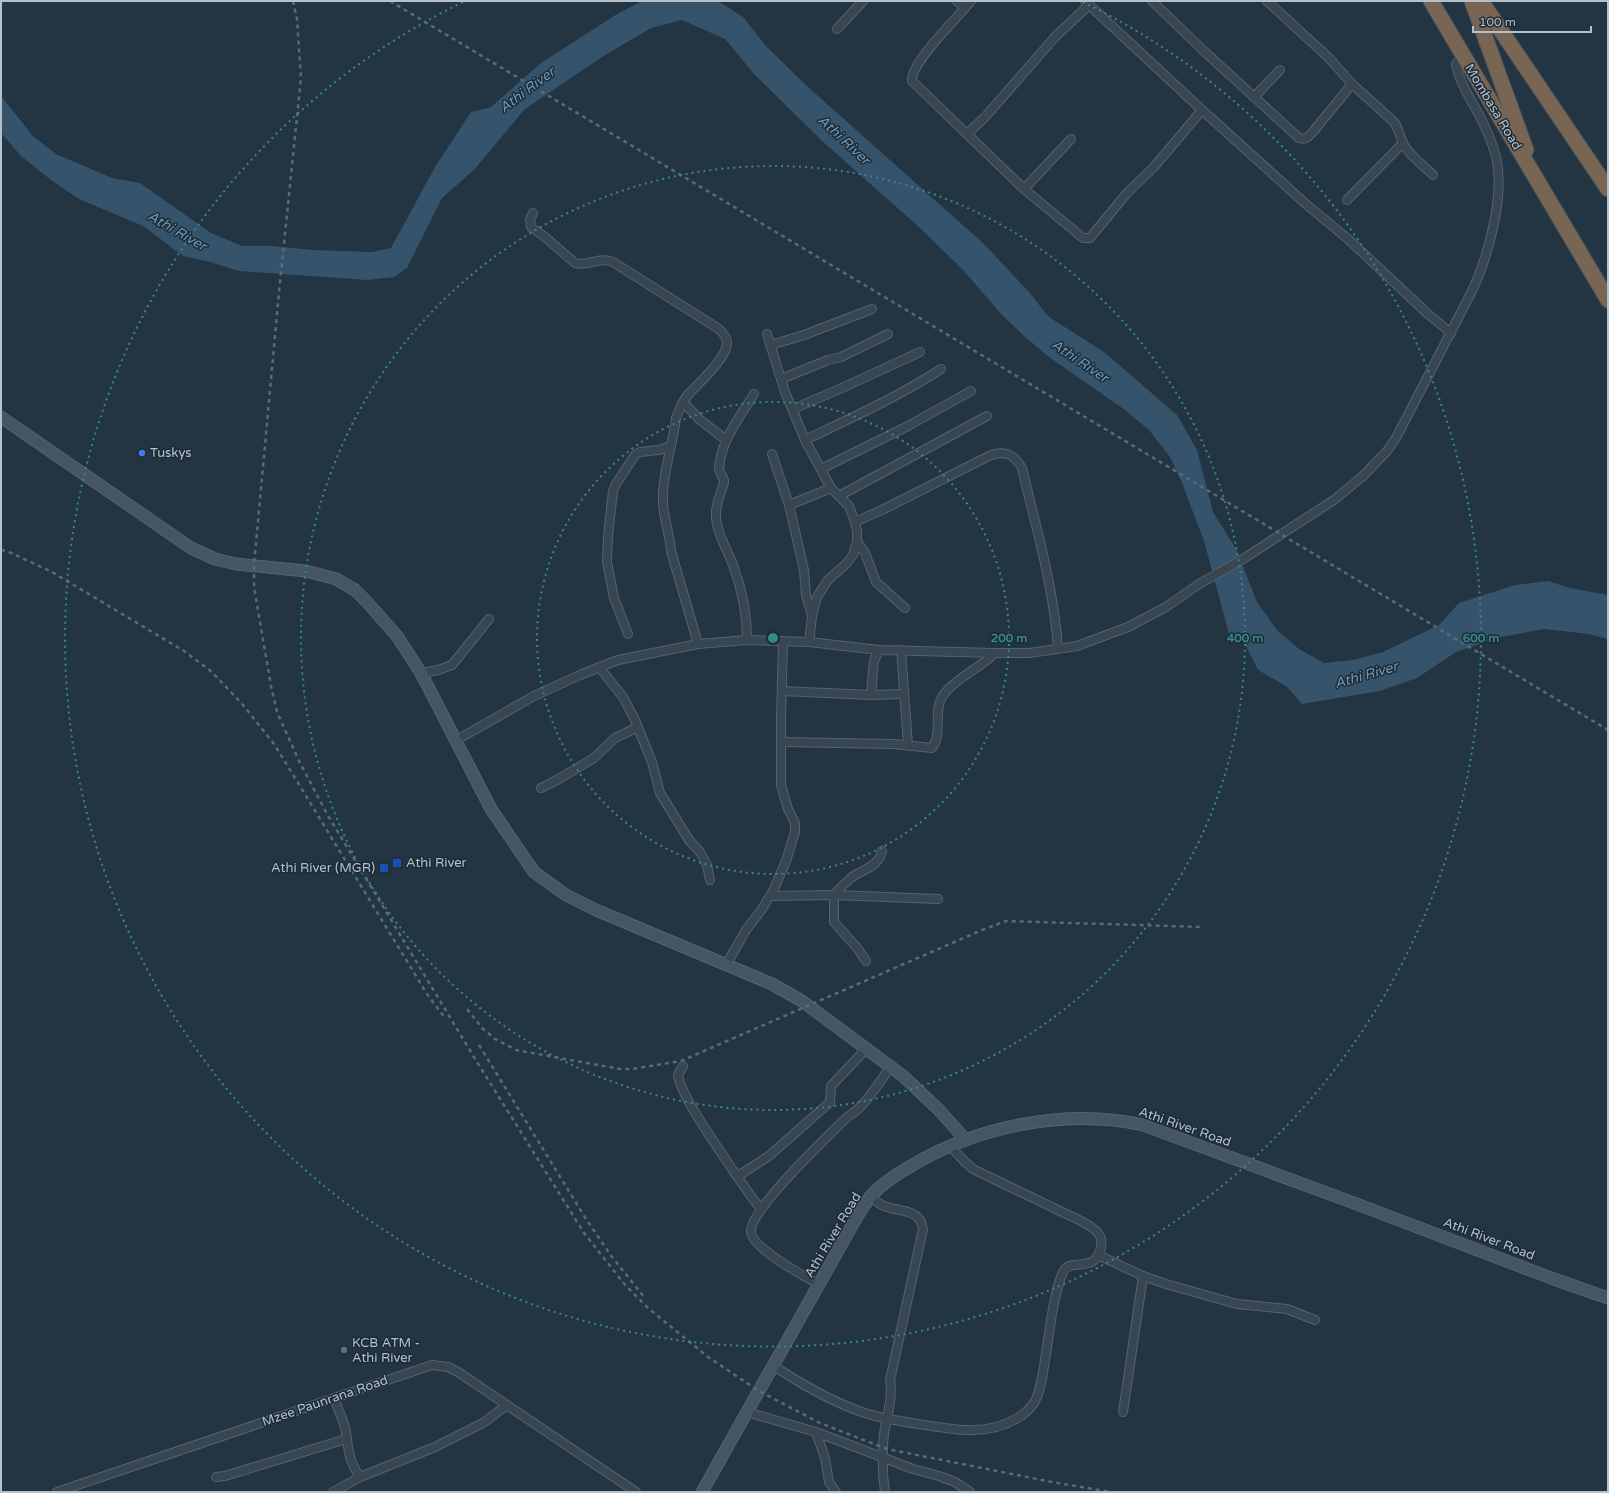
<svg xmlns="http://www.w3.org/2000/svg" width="1609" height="1493" viewBox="0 0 1609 1493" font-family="'Varela Round',sans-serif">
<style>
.water{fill:#35536a}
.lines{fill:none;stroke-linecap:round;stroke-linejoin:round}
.street-casing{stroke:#55636f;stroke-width:10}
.secondary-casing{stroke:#55636f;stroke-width:13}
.highway-casing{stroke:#42505c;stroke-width:17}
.street{stroke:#374651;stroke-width:8}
.secondary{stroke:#455565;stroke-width:11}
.highway{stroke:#786553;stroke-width:15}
.rail{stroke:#596a79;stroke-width:2.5;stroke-dasharray:4 4;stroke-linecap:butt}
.ring{fill:none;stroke:#388886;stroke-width:2;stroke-dasharray:2 4}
.shop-dot{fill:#3f7fe0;stroke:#1c2b37;stroke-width:1.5}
.transit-dot{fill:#1a4fb4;stroke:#1c2b37;stroke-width:1.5}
.service-dot{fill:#5c6f8a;stroke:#1c2b37;stroke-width:1.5}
.labels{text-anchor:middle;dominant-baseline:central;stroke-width:3;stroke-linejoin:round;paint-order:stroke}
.street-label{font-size:13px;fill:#b4c0cc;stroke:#1c2b37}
.poi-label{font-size:13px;fill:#b4c0cc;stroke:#1c2b37;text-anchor:start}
.water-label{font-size:14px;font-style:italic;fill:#7196b2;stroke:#1c2b37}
.centre{fill:#388886;stroke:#1c2b37;stroke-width:2}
.ring-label{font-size:12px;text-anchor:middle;font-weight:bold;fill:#388886;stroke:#1c2b37;stroke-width:3;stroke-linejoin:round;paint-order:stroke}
</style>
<rect width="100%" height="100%" fill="#233442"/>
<polygon class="water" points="642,1 718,1 743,17 766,46 808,87 983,243 1029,292 1049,317 1104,352 1177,415 1197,450 1213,512 1236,549 1257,602 1277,630 1299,649 1324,663 1353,660 1383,652 1439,625 1459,603 1515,585 1548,581 1570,588 1608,595 1608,639 1589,634 1544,629 1496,638 1456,652 1417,678 1380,691 1302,704 1286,686 1258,670 1245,644 1229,634 1204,541 1182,483 1170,457 1149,430 1125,410 1049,357 1024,336 1002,315 963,270 920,228 822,141 753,73 725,39 682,20 651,28 602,57 525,109 474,170 442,198 407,268 394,277 367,280 239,271 210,262 183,256 143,226 79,199 51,180 21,156 1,133 1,96 33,136 56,154 112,178 140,183 211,233 242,246 272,246 313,250 372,252 391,248 435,167 471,112 491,107 541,63 617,14"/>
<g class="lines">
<defs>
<g id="street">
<polyline points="957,1 965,8 971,1"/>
<polyline points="1085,1 1202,110 1307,205 1348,239 1428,314 1451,333"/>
<path d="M 1152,1 L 1206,53 L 1299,138 C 1305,140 1307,138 1312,133 L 1352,84"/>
<path d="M 1267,1 L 1329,58 L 1352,84 L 1394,122 C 1399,129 1400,138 1404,145 C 1411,157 1424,166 1433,175"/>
<path d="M 965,8 C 953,22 910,64 912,81 L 1024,189 L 1083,238 L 1090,238 L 1127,193 L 1154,167 L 1202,110"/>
<polyline points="837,29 863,1"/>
<polyline points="1254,97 1280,70"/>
<polyline points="967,134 985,117 1055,37 1089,5"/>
<polyline points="1024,189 1071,139"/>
<polyline points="1347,200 1403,143"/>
<path d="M 533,213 L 530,220 L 531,227 L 545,237 L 575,263 C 588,267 599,256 613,262 L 719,329 C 722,332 727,337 727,342 C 728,358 697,384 687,396 C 682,403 679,410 676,418 C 673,444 663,470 663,497 C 662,516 670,533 671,551 L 698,644"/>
<polyline points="767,334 785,392 805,440 831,488 849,506 855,522 857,531 857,541 853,555 846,564 828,580 817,597 812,616 809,642"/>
<polyline points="771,345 804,335 872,309"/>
<polyline points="781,379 828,360 841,357 888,334"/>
<polyline points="683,402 699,419 726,440"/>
<polyline points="793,409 842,388 920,352"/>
<path d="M 805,440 C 851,418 898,397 941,369"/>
<polyline points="772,454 789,505"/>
<polyline points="821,469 908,426 971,391"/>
<polyline points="839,496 987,416"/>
<path d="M 855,522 L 882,510 L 991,455 C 1006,450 1014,455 1022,468 C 1036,528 1054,587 1058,649"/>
<polyline points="857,541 865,553 876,582 905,608"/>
<polyline points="812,616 806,595 804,570 789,505 831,488"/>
<polyline points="628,634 614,598 607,562 608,536 613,491 616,484 635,455 640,452 659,450 671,446"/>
<path d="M 747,640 C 747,614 742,589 733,565 C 727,549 715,530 716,513 C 716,503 721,493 724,483 L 724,480 L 719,470 C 720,441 740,417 754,394"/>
<polyline points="901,650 908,745"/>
<polyline points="599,667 623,697 634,718 652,762 660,793 689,840 700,852 707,865 710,880"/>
<polyline points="421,673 438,670 452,665 489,619"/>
<polyline points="782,691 871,695 874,661 879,650"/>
<polyline points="871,695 904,694"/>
<path d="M 455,741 L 534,696 L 580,675 L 618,660 L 698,644 L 747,640 L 809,642 L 879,650 L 995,653 L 1029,653 L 1077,646 L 1128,627 L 1166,607 L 1199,584 L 1243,559 L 1334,500 L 1363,476 L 1387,451 L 1396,438 L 1471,293 C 1487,260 1504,200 1497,162 C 1495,151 1490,138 1485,127 C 1476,106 1460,87 1456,64 L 1463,56"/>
<path d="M 781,742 L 893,744 L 932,748 C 943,734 933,712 942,697 C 954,679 980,668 995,653"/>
<polyline points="541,788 557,780 594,758 615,738 638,727"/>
<polyline points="771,896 834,895 938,899"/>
<path d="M 866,961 L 858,949 L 834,922 L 834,895 C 840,888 846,882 852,877 C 863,870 879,866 882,851"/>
<polyline points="726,965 746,930 762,909 774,889 786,861 795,832 795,823 788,809 781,785 781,719 783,641"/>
<path d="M 683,1066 L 678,1075 C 681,1097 719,1149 732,1169 C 742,1183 750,1196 761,1209"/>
<polyline points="738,1176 769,1156 830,1102 831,1086 867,1048"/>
<path d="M 871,1197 C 876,1201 881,1206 887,1207 C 902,1212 920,1209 923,1229 L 890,1380 C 893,1398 887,1415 884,1433 C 882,1452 882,1472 885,1492"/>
<polyline points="1098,1255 1143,1276 1166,1284 1237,1304 1287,1309 1315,1320"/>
<path d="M 819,1284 C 805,1277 752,1248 751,1232 C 749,1211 826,1138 843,1121 C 848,1116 854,1113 859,1108 C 871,1096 881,1081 890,1067"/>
<path d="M 774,1366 C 801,1384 829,1400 859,1411 C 877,1418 894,1420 912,1423 C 947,1428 983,1438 1016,1419 C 1023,1415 1029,1410 1034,1403 C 1042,1389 1043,1370 1046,1354 C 1050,1327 1053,1299 1062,1274 C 1070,1255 1091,1275 1100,1251 C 1102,1245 1102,1238 1098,1233 C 1092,1225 1073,1217 1064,1213 C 1034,1198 1003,1184 973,1169 L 965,1162 L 950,1146"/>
<path d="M 334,1398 C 338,1409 344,1421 346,1432 C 349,1452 348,1459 360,1477"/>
<polyline points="747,1412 816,1432 913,1469 939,1476 955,1482 970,1492"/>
<polyline points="1123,1412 1143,1276"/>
<polyline points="816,1432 825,1458 829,1482 836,1492"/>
<polyline points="216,1477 225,1476 346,1439"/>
<polyline points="57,1492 432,1365 448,1367 458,1372 636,1492"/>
<polyline points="333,1492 360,1477 435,1447 483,1423 507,1405"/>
</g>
<g id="secondary">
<polyline points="1,417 191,548 215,559 236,564 306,571 336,579 355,590 367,602 397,636 421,673 491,809 534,872 566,895 596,910 772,984 802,1001 903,1076 938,1109 966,1140"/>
<path d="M 702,1492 L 854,1222 C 859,1214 864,1205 870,1197 C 881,1184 897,1174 911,1166 C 978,1126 1067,1108 1143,1125 L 1354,1203 L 1551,1278 L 1608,1298"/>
</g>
<g id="highway">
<polyline points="1431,1 1608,300"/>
<polyline points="1472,1 1526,150"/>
<polyline points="1481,1 1608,189"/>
</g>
</defs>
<use href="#street" class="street-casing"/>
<use href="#secondary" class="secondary-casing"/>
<use href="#highway" class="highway-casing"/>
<use href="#street" class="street"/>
<use href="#secondary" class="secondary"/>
<use href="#highway" class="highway"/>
<g class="rail">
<polyline points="293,1 297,19 301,78 279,292 254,565 254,587 271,686 277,712 300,763 327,814 477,1062 584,1233 626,1286 648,1308 708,1357 759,1391 820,1423 887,1449 1052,1482 1111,1492"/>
<polyline points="390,1 1608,730"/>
<polyline points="1,550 7,551 52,572 184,651 212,672 243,705 274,744 292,773 427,994 445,1018"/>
<polyline points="467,1009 482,1028 495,1039 516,1050 620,1069 632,1069 681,1061 982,930 1006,921 1202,927"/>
<polyline points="479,1045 586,1219 612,1257 645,1298"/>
</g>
</g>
<g class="ring">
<circle cx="773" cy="638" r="236"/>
<circle cx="773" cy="638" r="472"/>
<path d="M1083 2A708 708 0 1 1 463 2"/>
</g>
<circle class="shop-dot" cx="142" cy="453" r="4"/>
<g class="transit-dot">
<rect x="392" y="858" width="10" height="10" rx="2"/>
<rect x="379" y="863" width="10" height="10" rx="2"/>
</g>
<circle class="service-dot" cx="344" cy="1350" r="4"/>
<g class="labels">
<g class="street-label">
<text transform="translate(1493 107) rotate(59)">Mombasa Road</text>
<text transform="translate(1185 1127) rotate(19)">Athi River Road</text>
<text transform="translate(833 1235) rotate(-59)">Athi River Road</text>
<text transform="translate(1489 1239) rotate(21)">Athi River Road</text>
<text transform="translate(325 1401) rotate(-19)">Mzee Paunrana Road</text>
</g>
<g class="poi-label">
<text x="150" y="453">Tuskys</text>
<text x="406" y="863">Athi River</text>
<text x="375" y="868" text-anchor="end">Athi River (MGR)</text>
<text x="352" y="1343">KCB ATM -<tspan x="352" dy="15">Athi River</tspan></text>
</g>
<g class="water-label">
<text transform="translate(527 90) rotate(-37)">Athi River</text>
<text transform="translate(844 140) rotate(43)">Athi River</text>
<text transform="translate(177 231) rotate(30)">Athi River</text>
<text transform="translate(1080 361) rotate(34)">Athi River</text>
<text transform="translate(1366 675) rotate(-16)">Athi River</text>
</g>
</g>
<circle cx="773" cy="638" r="6" class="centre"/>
<g class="ring-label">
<text x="1009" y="642">200 m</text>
<text x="1245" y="642">400 m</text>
<text x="1481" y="642">600 m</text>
</g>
<rect width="1609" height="1493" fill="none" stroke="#b4c0cc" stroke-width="4"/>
<path d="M1473 26v6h118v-6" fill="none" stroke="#b4c0cc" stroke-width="2"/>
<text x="1479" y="26" font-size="12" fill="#b4c0cc" stroke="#1c2b37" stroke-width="3" paint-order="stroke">100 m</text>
</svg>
